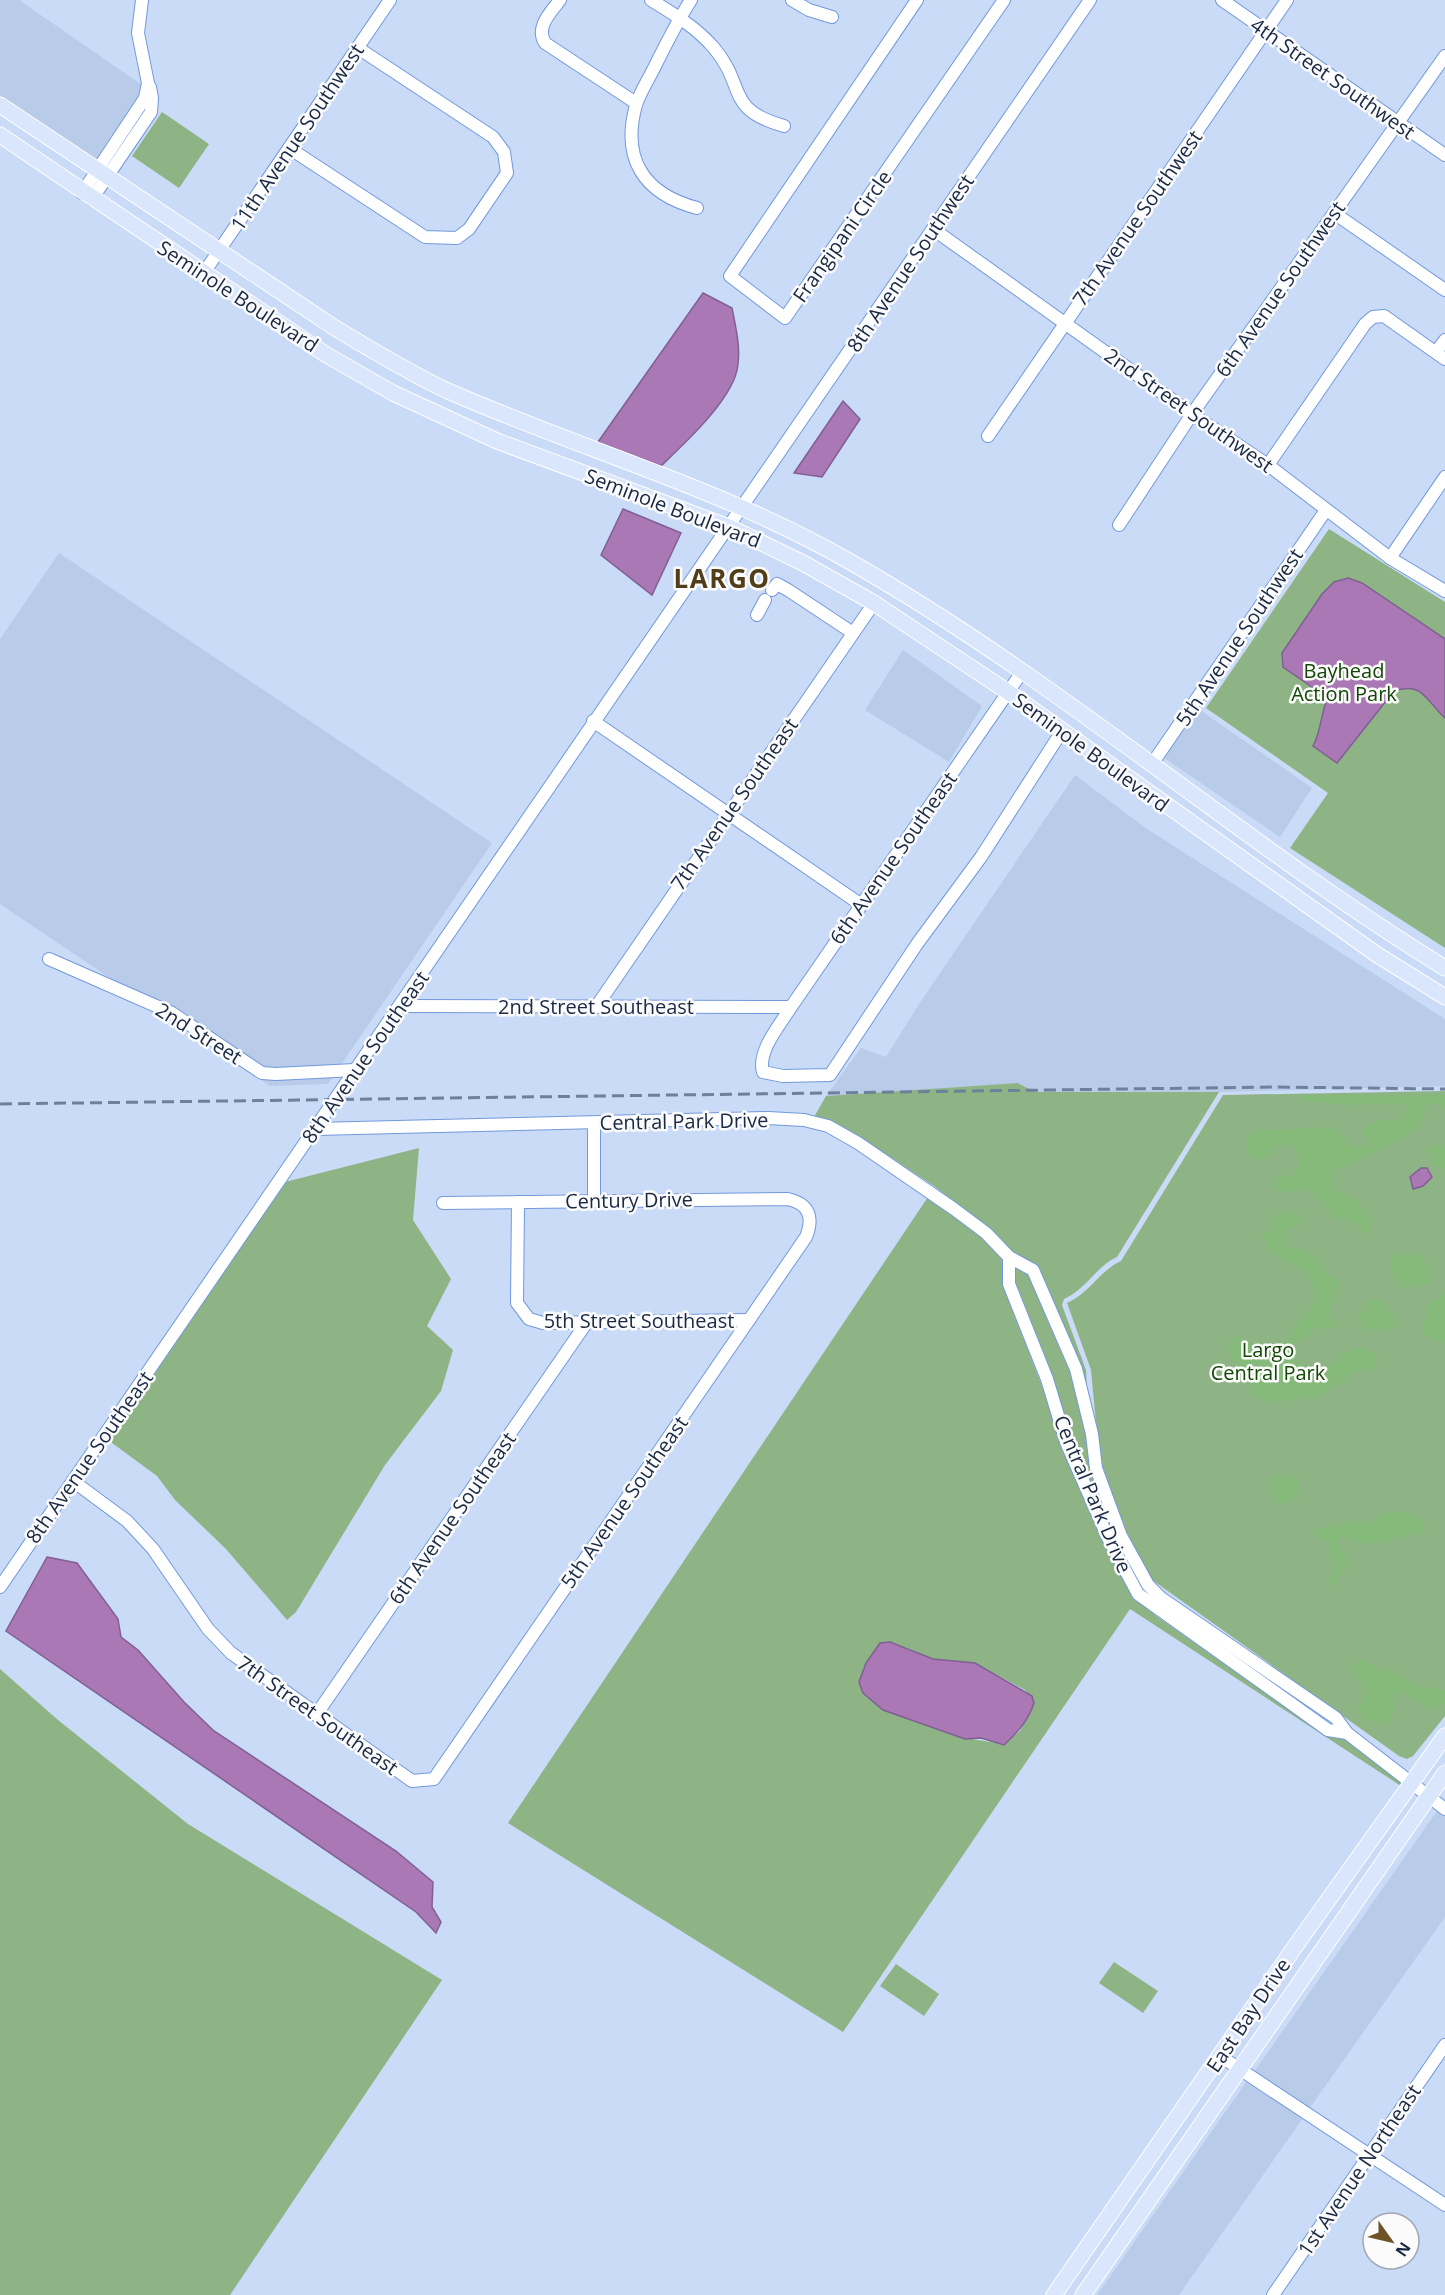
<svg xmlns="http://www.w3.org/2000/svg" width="1445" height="2295" viewBox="0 0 1445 2295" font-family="'Open Sans',sans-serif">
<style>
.built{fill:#b8cbe9}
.green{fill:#8eb486;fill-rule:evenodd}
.forest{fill:#85ba7b}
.water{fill:#ab78b6;stroke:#7f6094;stroke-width:1.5}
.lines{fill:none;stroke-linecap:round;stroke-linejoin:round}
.minor-casing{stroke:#7299db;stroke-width:14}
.major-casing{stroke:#fff;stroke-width:17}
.minor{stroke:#fff;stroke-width:12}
.major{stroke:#d9e6fb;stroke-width:15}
.rail{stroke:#6f809b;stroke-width:3;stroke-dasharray:12 6;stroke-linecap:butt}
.labels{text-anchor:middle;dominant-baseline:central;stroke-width:5;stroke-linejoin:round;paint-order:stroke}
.street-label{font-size:20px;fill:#192943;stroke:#fbfbfb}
.park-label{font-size:20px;fill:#124705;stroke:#fbfbfb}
.district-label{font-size:26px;font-weight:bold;letter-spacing:1.5px;fill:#513d18;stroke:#fbfbfb}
</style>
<rect width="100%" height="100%" fill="#cadbf7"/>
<g class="built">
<polygon points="0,0 19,0 142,85 138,101 96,162 0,97"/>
<polygon points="59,553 492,843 328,1084 270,1086 0,904 0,639"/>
<polygon points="903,650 982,706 949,762 865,710"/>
<polygon points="1216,683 1201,705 1203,712 1312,788 1280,837 1164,758"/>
<polygon points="1075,775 1147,829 1445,1019 1445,1086 1219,1092 1034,1092 1020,1083 826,1096 861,1048 886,1057 921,1001"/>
<polygon points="1437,1811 1445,1816 1445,1917 1309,2109 1254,2072"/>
<polygon points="1247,2081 1303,2118 1179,2295 1097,2295"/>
</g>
<g class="green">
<polygon points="162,112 209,144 179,188 132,156"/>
<polygon points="1329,529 1445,602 1445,948 1290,848 1328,793 1206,708"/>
<path d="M 1018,1083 L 1035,1092 L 1219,1092 L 1117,1257 C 1095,1267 1087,1289 1064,1299 L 1062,1305 L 1086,1370 L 1087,1392 L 1081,1367 L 1038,1268 L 1011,1252 L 989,1229 L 934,1186 L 861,1138 L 830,1121 L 814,1117 L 826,1096 Z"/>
<path d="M 1445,1091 L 1445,1716 L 1413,1756 L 1407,1759 L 1399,1756 L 1151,1579 L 1142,1567 L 1110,1497 L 1099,1456 L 1091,1370 L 1067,1303 C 1090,1293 1099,1271 1121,1261 L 1223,1095 Z"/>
<polygon points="419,1148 413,1220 451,1279 427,1326 453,1350 441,1391 385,1465 296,1612 287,1620 226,1549 175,1500 157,1476 108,1440 285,1182"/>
<path d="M 928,1197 L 982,1237 L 1002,1258 L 1003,1286 L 1103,1542 L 1133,1596 L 1155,1615 L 1325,1735 L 1347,1740 L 1404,1783 L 1401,1786 L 1130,1609 L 843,2032 L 508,1823 ZM 905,1647 L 933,1659 L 975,1663 L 1025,1690 L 1034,1703 L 1020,1731 L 1004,1745 C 989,1740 962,1740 951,1732 C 941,1726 912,1661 905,1647 Z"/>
<polygon points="1015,1267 1029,1274 1070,1370 1086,1434 1090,1470 1116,1538 1131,1568 1153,1598 1143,1590 1130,1570 1072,1440 1053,1378 1015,1284"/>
<polygon points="0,1669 58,1720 188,1824 442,1980 230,2295 0,2295"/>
<polygon points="1114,1962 1158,1991 1143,2013 1099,1983"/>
<polygon points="896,1964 939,1994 924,2016 880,1986"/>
</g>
<g class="forest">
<path d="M 1301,1095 L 1445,1095 L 1445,1107 L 1427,1102 L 1419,1128 C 1391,1142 1365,1160 1335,1170 L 1332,1183 L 1337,1192 L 1353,1198 L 1370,1216 L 1369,1231 L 1366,1234 L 1361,1232 L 1357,1222 L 1334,1217 L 1311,1192 L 1300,1188 L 1291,1192 L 1276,1190 L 1272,1185 L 1274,1178 L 1295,1174 L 1299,1164 L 1295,1149 L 1288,1144 L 1277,1146 L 1267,1159 L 1250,1157 C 1245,1145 1246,1140 1255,1131 L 1329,1127 L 1341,1131 L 1343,1138 L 1355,1147 L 1368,1145 L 1367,1138 L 1361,1133 C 1370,1117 1387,1122 1403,1118 L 1406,1104 L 1350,1105 L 1301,1100 Z"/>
<polygon points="1435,1144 1445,1147 1445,1169 1435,1166 1426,1149"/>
<path d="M 1286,1210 L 1301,1215 L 1304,1221 L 1287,1231 L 1285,1245 L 1315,1255 L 1326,1274 L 1340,1281 L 1329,1316 L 1342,1326 L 1314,1329 L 1294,1345 L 1293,1352 L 1298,1363 L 1324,1371 C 1339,1359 1362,1334 1378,1360 L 1370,1369 L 1358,1371 L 1319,1396 L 1279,1402 L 1261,1400 L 1251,1392 L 1246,1372 L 1230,1358 L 1227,1344 L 1234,1336 L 1246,1339 L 1269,1352 L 1284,1340 L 1319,1296 L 1307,1274 L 1271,1252 L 1261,1232 L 1271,1231 L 1274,1215 Z"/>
<path d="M 1410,1253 C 1424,1257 1428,1262 1433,1276 L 1427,1285 L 1403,1288 C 1392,1277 1388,1270 1393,1255 Z"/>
<polygon points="1445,1294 1445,1343 1424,1335 1424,1323 1429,1318 1426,1310 1432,1301"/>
<path d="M 1377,1298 L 1398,1321 L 1398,1325 C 1384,1331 1368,1334 1357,1321 L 1369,1302 Z"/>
<polygon points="1283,1474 1296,1478 1300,1484 1296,1497 1288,1504 1274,1502 1270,1480"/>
<polygon points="1407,1512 1424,1522 1423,1533 1369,1544 1342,1538 1337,1541 1350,1562 1333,1586 1330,1586 1330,1577 1339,1562 1329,1562 1329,1541 1315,1536 1316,1530 1355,1521 1368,1524 1383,1514"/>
<path d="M 1360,1659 L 1384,1671 L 1393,1670 C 1406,1683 1427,1689 1445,1690 L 1445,1704 L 1430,1709 L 1406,1692 L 1395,1692 L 1392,1719 L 1382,1724 L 1366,1720 L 1355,1712 L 1364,1700 L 1367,1687 L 1351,1670 Z"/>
</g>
<g class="water">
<path d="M 703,293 L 732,308 C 736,328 743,356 735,377 C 723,408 685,443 661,466 L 598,442 Z"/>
<polygon points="843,401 860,419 822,477 794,473"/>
<polygon points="623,509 681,533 652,595 601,555"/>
<path d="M 1348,578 L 1362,583 L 1445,639 L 1445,718 C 1426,701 1423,681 1394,691 L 1337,763 L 1313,746 C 1320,734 1321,716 1326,702 L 1309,685 L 1283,667 L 1282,653 L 1322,594 L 1334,582 Z"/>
<polygon points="1421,1168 1427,1168 1432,1177 1423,1186 1413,1189 1410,1177"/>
<polygon points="47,1557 77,1563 118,1619 121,1637 138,1650 184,1702 214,1731 396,1851 433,1882 432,1907 441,1922 436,1933 416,1912 6,1631"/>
<path d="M 890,1642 L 933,1659 L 975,1663 L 1032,1696 L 1034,1703 C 1028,1721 1018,1732 1004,1745 L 981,1738 L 965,1739 L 883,1710 L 863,1693 L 859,1682 L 866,1663 L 880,1643 Z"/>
</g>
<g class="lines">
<defs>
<g id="minor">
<path d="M 560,0 C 551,12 535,27 545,43 L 636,103"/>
<path d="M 651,0 C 674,14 697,28 714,48 C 747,87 724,109 784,126"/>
<path d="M 691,0 C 678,20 667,42 656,64 C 650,77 640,92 636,105 C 621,159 644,194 697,208"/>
<polyline points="792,0 809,10 832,17"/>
<polyline points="917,0 730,276 785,318 1004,0"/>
<polyline points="1222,0 1445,155"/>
<polyline points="289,148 425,237 457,238 469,229 507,173 504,152 493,137 358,48"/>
<polyline points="82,193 145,98 148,83 138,33 142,0"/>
<polyline points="92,199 151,112 152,98 150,87"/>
<polyline points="1334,213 1445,290"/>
<polyline points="933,229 1192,414 1268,465 1390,558 1445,591"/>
<polyline points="203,274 390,0"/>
<polyline points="1436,352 1445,340"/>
<polyline points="988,436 1287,0"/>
<polyline points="1268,465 1365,324 1373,317 1384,316 1445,359"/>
<polyline points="1119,525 1192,414 1445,56"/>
<polyline points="1390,558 1445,477"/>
<polyline points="772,590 777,584 788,590 853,633"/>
<polyline points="757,615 765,600"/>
<path d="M 1022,672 L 791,1007 C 780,1025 757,1051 763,1072 L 783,1076 L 830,1075 L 917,944 L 981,857 L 1062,731"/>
<polyline points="593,721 860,904"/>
<polyline points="1152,764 1326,510"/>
<polyline points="49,959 172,1013 262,1073 276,1074 355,1070"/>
<polyline points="401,1006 791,1007"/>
<polyline points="596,1007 874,603"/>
<polyline points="315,1129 768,1118 804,1120 828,1126 858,1143 954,1209 986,1233 1009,1257 1033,1270 1076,1369 1092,1434 1096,1468 1121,1536 1148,1585 1161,1598 1336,1718 1347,1733 1445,1809"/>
<polyline points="594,1199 594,1123"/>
<polyline points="518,1202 517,1303 529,1319 543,1323 749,1320"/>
<polyline points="1009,1257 1009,1284 1047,1379 1066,1442 1109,1540 1138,1594 1328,1730 1347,1733"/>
<path d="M 73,1481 L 127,1521 L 153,1549 L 208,1629 L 231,1653 L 412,1781 L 434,1779 L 806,1237 C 814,1217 809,1204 788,1199 L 443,1203"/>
<polyline points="0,1587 1090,0"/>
<polyline points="316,1715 587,1322"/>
<polyline points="1220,2056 1445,2205"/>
<polyline points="1273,2295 1445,2045"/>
</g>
<g id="major">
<path d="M 0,105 L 335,328 C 372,350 409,373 448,391 C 580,449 721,488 847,560 C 1057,679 1239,841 1445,968"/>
<polyline points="0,135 325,354 393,393 497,441 729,527 803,563 874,603 1008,692 1376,954 1445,997"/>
<polyline points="1054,2295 1299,1941 1445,1736"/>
<polyline points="1083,2295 1445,1773"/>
</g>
</defs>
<use href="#minor" class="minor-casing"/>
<use href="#major" class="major-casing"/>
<use href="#minor" class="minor"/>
<use href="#major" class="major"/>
<polyline class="rail" points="0,1104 1273,1087 1445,1089"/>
</g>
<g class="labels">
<g class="street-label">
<text transform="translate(1333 78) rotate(35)">4th Street Southwest</text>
<text transform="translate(297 137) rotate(-56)">11th Avenue Southwest</text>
<text transform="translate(1137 218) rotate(-55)">7th Avenue Southwest</text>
<text transform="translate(842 236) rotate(-55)">Frangipani Circle</text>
<text transform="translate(910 263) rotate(-56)">8th Avenue Southwest</text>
<text transform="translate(1280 289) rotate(-55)">6th Avenue Southwest</text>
<text transform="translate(238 296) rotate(33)">Seminole Boulevard</text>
<text transform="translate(1189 410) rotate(35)">2nd Street Southwest</text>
<text transform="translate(673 508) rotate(21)">Seminole Boulevard</text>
<text transform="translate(1239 637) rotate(-56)">5th Avenue Southwest</text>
<text transform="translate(1091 752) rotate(36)">Seminole Boulevard</text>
<text transform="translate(734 804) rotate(-55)">7th Avenue Southeast</text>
<text transform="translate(893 858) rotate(-55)">6th Avenue Southeast</text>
<text x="596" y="1006">2nd Street Southeast</text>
<text transform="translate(199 1033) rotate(32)">2nd Street</text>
<text transform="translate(365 1057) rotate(-55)">8th Avenue Southeast</text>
<text transform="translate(684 1121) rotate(-1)">Central Park Drive</text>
<text transform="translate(629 1200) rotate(-1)">Century Drive</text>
<text x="639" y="1320">5th Street Southeast</text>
<text transform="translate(89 1457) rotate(-55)">8th Avenue Southeast</text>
<text transform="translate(1093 1494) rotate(67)">Central Park Drive</text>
<text transform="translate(624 1502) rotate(-55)">5th Avenue Southeast</text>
<text transform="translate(452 1518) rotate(-55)">6th Avenue Southeast</text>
<text transform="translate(318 1715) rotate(35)">7th Street Southeast</text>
<text transform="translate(1248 2015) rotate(-56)">East Bay Drive</text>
<text transform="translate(1359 2170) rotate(-56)">1st Avenue Northeast</text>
</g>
<g class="park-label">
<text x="1344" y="670">Bayhead<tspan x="1344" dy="23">Action Park</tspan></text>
<text x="1268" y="1349">Largo<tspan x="1268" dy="23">Central Park</tspan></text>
</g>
<g class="district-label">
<text x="722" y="578">LARGO</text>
</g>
</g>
<g transform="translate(1391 2241) rotate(124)"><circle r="28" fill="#fbfbfb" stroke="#a1a7b1" stroke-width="1.5"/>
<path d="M0-4.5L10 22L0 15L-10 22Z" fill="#6d5325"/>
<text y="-9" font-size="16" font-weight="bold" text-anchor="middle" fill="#192943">N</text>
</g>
</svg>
